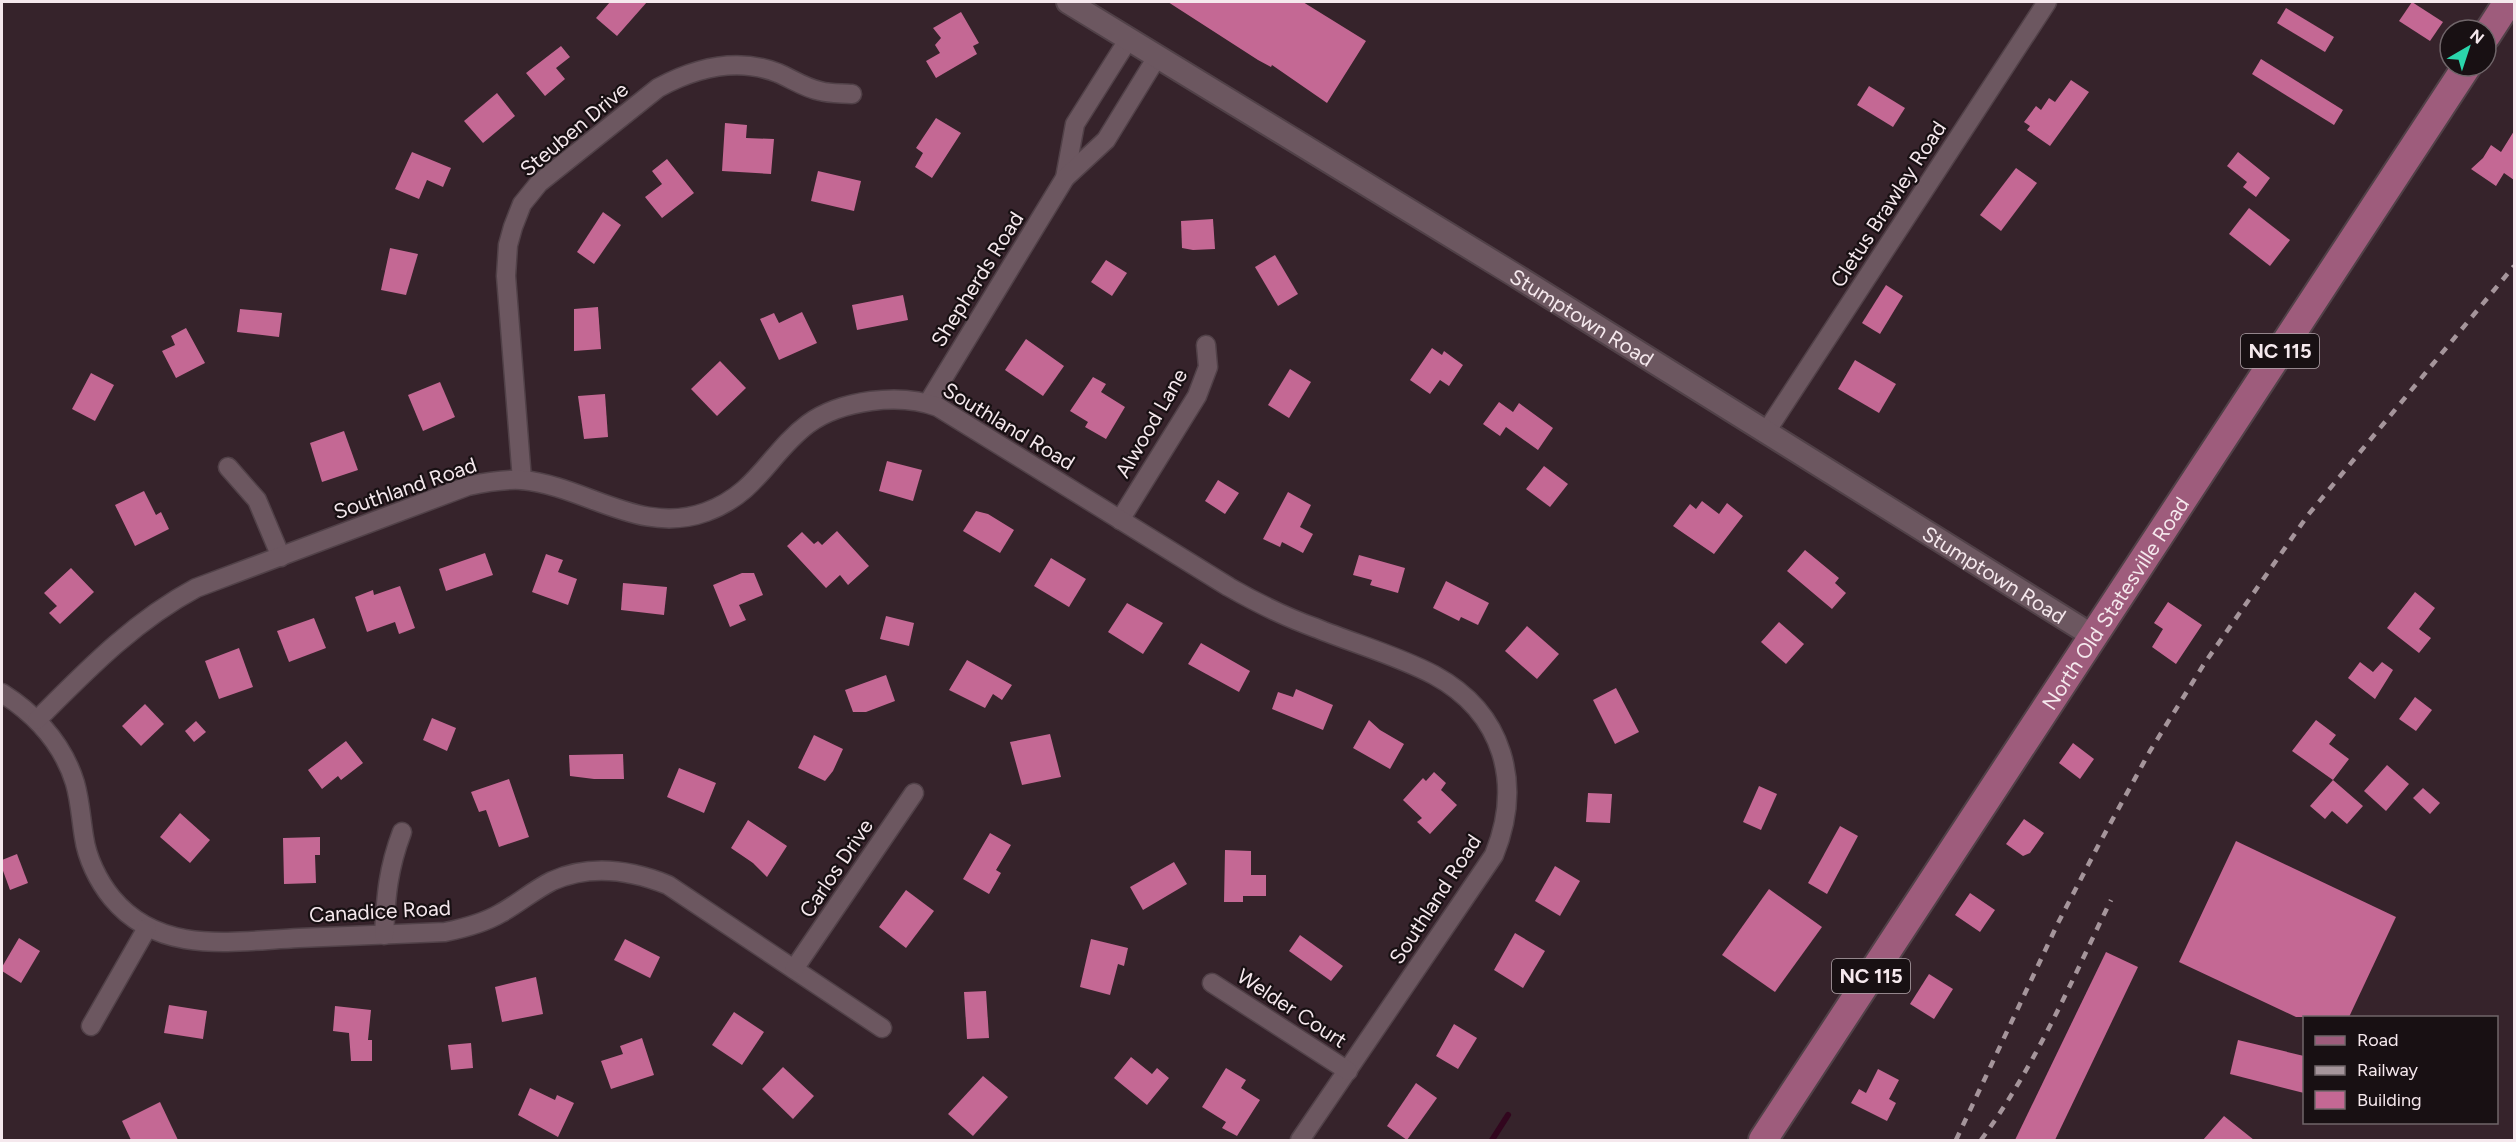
<svg xmlns="http://www.w3.org/2000/svg" width="2516" height="1142" viewBox="0 0 2516 1142" font-family="Figtree,sans-serif">
<style>
.lines{fill:none;stroke-linecap:round;stroke-linejoin:round}
.stream{stroke:#32061e;stroke-width:6}
.building{fill:#c46894}
.minor-casing{stroke:#514148;stroke-width:21}
.tertiary-casing{stroke:#514148;stroke-width:26}
.primary-casing{stroke:#514148;stroke-width:32}
.minor{stroke:#6c5760;stroke-width:18}
.tertiary{stroke:#6c5760;stroke-width:22}
.primary{stroke:#9e5c7c;stroke-width:28}
.rail{stroke:#a5959b;stroke-width:4.5;stroke-dasharray:8 8;stroke-linecap:butt}
.labels{text-anchor:middle;dominant-baseline:central;stroke-width:4.5;stroke-linejoin:round;paint-order:stroke}
.shield{fill:#181013;stroke:#b3a7ac;stroke-width:1.5}
.shield-label{font-size:20px;font-weight:bold;fill:#f5e8ed}
.street-label{font-size:21px;fill:#f5e8ed;stroke:#181013}
</style>
<rect width="100%" height="100%" fill="#36232b"/>
<g class="lines">
<polyline class="stream" points="1492,1140 1508,1115"/>
</g>
<g class="building">
<polygon points="610,2 647,2 617,36 596,18"/>
<polygon points="1168,2 1303,2 1366,41 1327,103 1272,65 1271,67 1258,60"/>
<polygon points="2412,2 2443,22 2430,41 2399,21"/>
<polygon points="2286,8 2334,37 2325,52 2277,23"/>
<polygon points="961,12 979,43 973,46 977,54 936,78 926,61 940,53 935,45 941,38 933,28"/>
<polygon points="561,46 570,57 556,68 565,79 545,96 526,73"/>
<polygon points="2261,59 2343,110 2334,125 2252,74"/>
<polygon points="2071,80 2089,92 2050,146 2027,130 2030,126 2024,122 2036,106 2041,110 2049,98 2055,102"/>
<polygon points="1869,86 1905,108 1893,127 1857,105"/>
<polygon points="497,93 515,116 483,143 464,121"/>
<polygon points="936,118 961,133 932,178 915,167 923,153 916,148"/>
<polygon points="725,123 747,125 746,138 774,139 771,174 722,171"/>
<polygon points="2514,131 2514,180 2504,173 2496,186 2471,169 2483,158 2491,145 2501,152"/>
<polygon points="412,152 451,168 443,187 427,180 419,199 395,189"/>
<polygon points="2238,152 2270,178 2256,197 2243,187 2247,182 2227,166"/>
<polygon points="667,159 694,193 662,218 645,197 662,184 652,171"/>
<polygon points="2016,168 2037,183 2001,231 1980,215"/>
<polygon points="818,171 861,181 854,211 811,201"/>
<polygon points="2249,208 2290,240 2270,266 2229,234"/>
<polygon points="603,212 621,225 594,264 577,252"/>
<polygon points="1213,219 1215,249 1193,250 1182,248 1181,221"/>
<polygon points="390,248 418,254 406,295 381,290"/>
<polygon points="1275,255 1298,294 1278,306 1255,267"/>
<polygon points="1106,260 1127,273 1112,296 1091,282"/>
<polygon points="1886,285 1903,296 1880,334 1862,323"/>
<polygon points="903,295 908,320 857,330 852,305"/>
<polygon points="598,307 601,349 574,351 574,309"/>
<polygon points="240,309 282,313 279,337 237,332"/>
<polygon points="802,312 817,343 779,360 760,319 774,313 779,323"/>
<polygon points="186,328 205,363 176,378 162,351 175,345 171,336"/>
<polygon points="1026,339 1064,366 1043,396 1005,370"/>
<polygon points="1432,348 1442,355 1444,351 1463,365 1449,386 1440,380 1430,394 1410,380"/>
<polygon points="1855,360 1896,384 1879,413 1838,389"/>
<polygon points="720,361 746,388 717,416 691,389"/>
<polygon points="1290,369 1311,382 1289,418 1268,405"/>
<polygon points="91,373 114,385 95,421 72,409"/>
<polygon points="1093,377 1106,384 1101,392 1125,407 1106,439 1085,427 1088,422 1070,411"/>
<polygon points="440,382 455,417 423,431 408,395"/>
<polygon points="605,394 608,437 584,439 578,396"/>
<polygon points="1499,402 1513,412 1519,403 1553,428 1538,450 1506,427 1500,436 1483,424"/>
<polygon points="344,431 358,470 322,482 310,443"/>
<polygon points="887,461 922,470 913,501 879,491"/>
<polygon points="1544,466 1568,484 1550,507 1526,489"/>
<polygon points="1218,480 1239,493 1225,514 1205,501"/>
<polygon points="144,491 156,515 161,512 169,529 135,546 115,505"/>
<polygon points="1288,492 1311,505 1300,527 1313,534 1303,553 1282,542 1280,547 1263,539"/>
<polygon points="1702,501 1719,514 1727,503 1743,516 1714,554 1673,526 1690,504 1696,509"/>
<polygon points="976,511 988,514 1014,530 1000,553 963,531"/>
<polygon points="837,531 869,566 848,585 840,575 826,588 787,546 802,532 814,544 818,541 822,545"/>
<polygon points="1805,550 1839,578 1835,583 1846,593 1832,609 1787,571"/>
<polygon points="485,553 493,575 446,591 439,569"/>
<polygon points="546,554 563,560 558,572 577,579 568,605 532,592"/>
<polygon points="1359,555 1405,568 1398,593 1370,585 1372,580 1353,575"/>
<polygon points="1051,558 1086,579 1069,607 1034,586"/>
<polygon points="71,568 94,592 60,624 49,613 57,606 44,593"/>
<polygon points="742,573 754,573 763,595 739,605 746,620 730,627 713,585"/>
<polygon points="1446,581 1489,603 1478,625 1461,617 1459,621 1433,608"/>
<polygon points="623,583 667,587 664,615 621,610"/>
<polygon points="400,586 415,628 399,634 395,622 367,632 355,597 373,590 374,595"/>
<polygon points="2415,592 2435,608 2419,629 2431,638 2419,653 2387,628"/>
<polygon points="2168,602 2202,625 2176,664 2152,647 2163,629 2154,623"/>
<polygon points="1127,603 1163,623 1143,654 1108,632"/>
<polygon points="886,616 914,623 909,646 880,639"/>
<polygon points="314,618 326,648 289,662 277,631"/>
<polygon points="1779,622 1804,644 1786,664 1761,642"/>
<polygon points="1527,626 1559,654 1537,679 1505,651"/>
<polygon points="1201,643 1250,671 1239,692 1188,664"/>
<polygon points="239,648 253,687 219,699 205,661"/>
<polygon points="967,660 1012,685 1002,700 993,694 985,708 949,690"/>
<polygon points="2360,662 2373,672 2382,662 2393,670 2375,699 2348,678"/>
<polygon points="886,675 895,701 866,712 853,712 845,690"/>
<polygon points="1616,688 1639,732 1615,744 1593,700"/>
<polygon points="1296,689 1333,705 1323,730 1272,709 1278,692 1293,697"/>
<polygon points="2415,697 2432,710 2416,731 2399,719"/>
<polygon points="145,704 164,724 141,746 122,726"/>
<polygon points="432,718 456,728 447,751 423,740"/>
<polygon points="1369,720 1380,730 1404,744 1390,769 1353,748"/>
<polygon points="2316,720 2336,735 2329,744 2349,759 2333,780 2292,751"/>
<polygon points="196,721 206,732 194,742 185,731"/>
<polygon points="1050,734 1061,777 1022,785 1010,742"/>
<polygon points="814,735 843,749 833,771 825,781 798,768"/>
<polygon points="346,741 363,763 341,780 338,776 322,789 308,770"/>
<polygon points="2073,743 2094,759 2080,779 2059,763"/>
<polygon points="623,754 624,779 594,779 570,776 569,755"/>
<polygon points="2387,765 2409,784 2386,811 2364,791"/>
<polygon points="679,768 716,783 704,813 667,797"/>
<polygon points="1434,772 1446,783 1441,790 1457,805 1430,834 1417,822 1422,818 1403,800 1423,778 1426,781"/>
<polygon points="509,779 529,837 499,847 486,810 479,812 471,792"/>
<polygon points="2333,780 2363,806 2347,824 2332,811 2325,819 2310,806"/>
<polygon points="1759,786 1777,794 1761,830 1743,822"/>
<polygon points="2423,788 2440,803 2430,814 2413,798"/>
<polygon points="1588,793 1612,794 1610,823 1586,822"/>
<polygon points="180,813 210,840 190,863 160,837"/>
<polygon points="2024,819 2044,833 2030,853 2023,856 2006,844"/>
<polygon points="748,820 787,846 767,877 753,863 731,848"/>
<polygon points="1840,826 1858,836 1827,894 1808,883"/>
<polygon points="990,833 1011,845 996,870 1001,873 989,894 963,879"/>
<polygon points="320,837 320,855 315,855 316,883 284,884 283,838"/>
<polygon points="2236,841 2396,917 2349,1017 2296,1017 2179,962"/>
<polygon points="1225,850 1251,851 1251,875 1266,875 1266,896 1243,896 1243,902 1224,902"/>
<polygon points="17,854 28,883 10,890 2,868 2,860"/>
<polygon points="1174,862 1187,884 1143,910 1130,887"/>
<polygon points="1555,866 1580,881 1560,916 1535,901"/>
<polygon points="1769,889 1822,927 1775,992 1722,955"/>
<polygon points="906,890 934,911 906,948 879,927"/>
<polygon points="1970,893 1995,910 1980,932 1955,915"/>
<polygon points="1515,933 1545,951 1523,988 1494,970"/>
<polygon points="1300,935 1343,966 1331,981 1289,951"/>
<polygon points="19,938 40,951 21,983 2,971 2,967"/>
<polygon points="625,939 660,957 650,978 614,960"/>
<polygon points="1091,939 1128,948 1124,966 1118,964 1110,995 1080,987"/>
<polygon points="2106,952 2138,967 2055,1140 2015,1140"/>
<polygon points="1929,974 1953,989 1934,1019 1910,1004"/>
<polygon points="536,977 543,1014 502,1022 495,987"/>
<polygon points="986,991 989,1038 967,1039 964,992"/>
<polygon points="169,1005 207,1011 203,1039 164,1033"/>
<polygon points="335,1006 371,1010 368,1040 372,1040 372,1061 351,1061 349,1033 333,1031"/>
<polygon points="734,1012 764,1032 742,1065 712,1045"/>
<polygon points="1454,1024 1477,1038 1458,1069 1436,1056"/>
<polygon points="642,1038 654,1075 611,1089 601,1061 623,1054 620,1046"/>
<polygon points="2238,1040 2304,1056 2304,1093 2230,1074"/>
<polygon points="471,1043 473,1068 451,1070 448,1045"/>
<polygon points="1131,1057 1152,1074 1157,1068 1169,1078 1147,1105 1114,1078"/>
<polygon points="783,1067 814,1096 793,1119 762,1089"/>
<polygon points="1226,1068 1246,1080 1241,1088 1260,1100 1237,1136 1222,1128 1226,1122 1202,1107"/>
<polygon points="1878,1069 1899,1080 1889,1099 1896,1103 1887,1121 1851,1103 1859,1089 1866,1093"/>
<polygon points="983,1076 1008,1097 973,1136 948,1114"/>
<polygon points="1416,1083 1437,1098 1407,1140 1387,1126"/>
<polygon points="530,1088 555,1100 557,1095 574,1103 558,1137 518,1115"/>
<polygon points="160,1102 178,1140 131,1140 122,1121"/>
<polygon points="2224,1116 2254,1140 2203,1140"/>
</g>
<g class="lines">
<defs>
<g id="minor">
<polyline points="1065,178 1075,124 1128,40"/>
<polyline points="928,403 1065,178 1106,140 1157,57"/>
<polyline points="1766,432 2047,2"/>
<polyline points="228,467 257,500 281,557"/>
<path d="M 522,480 L 506,276 L 508,245 L 513,227 L 522,204 L 539,183 L 658,88 C 695,68 737,57 778,73 C 792,79 805,88 820,91 C 830,94 842,93 852,94"/>
<polyline points="1120,520 1197,396 1208,367 1206,345"/>
<path d="M 2,693 C 35,714 63,744 75,783 C 80,800 81,819 84,837 C 87,858 98,881 112,898 C 160,956 233,941 299,938 C 348,936 396,934 445,932 C 465,928 484,923 501,913 C 519,903 534,890 552,881 C 590,864 631,870 668,885 L 882,1028"/>
<path d="M 37,720 C 86,671 134,621 196,588 L 468,486 C 486,482 504,479 522,480 C 586,486 640,536 706,512 C 758,493 769,453 808,424 C 827,410 849,404 871,401 C 894,398 917,399 938,407 L 1229,587 C 1257,603 1285,617 1316,628 C 1355,644 1396,655 1434,675 C 1504,713 1523,784 1494,855 L 1300,1140"/>
<path d="M 384,935 C 386,895 388,869 402,832"/>
<polyline points="794,969 914,793"/>
<polyline points="1212,983 1348,1071"/>
<polyline points="91,1026 147,928"/>
</g>
<g id="tertiary">
<path id="s1" d="M 1068,2 L 1513,274 L 2093,636"/>
</g>
<g id="primary">
<polyline points="2486,36 2508,2"/>
<path id="s2" d="M 1763,1140 L 2467,66"/>
</g>
</defs>
<use href="#minor" class="minor-casing"/>
<use href="#tertiary" class="tertiary-casing"/>
<use href="#primary" class="primary-casing"/>
<use href="#minor" class="minor"/>
<use href="#tertiary" class="tertiary"/>
<use href="#primary" class="primary"/>
<g class="rail">
<polyline points="1956,1140 2058,923 2098,846 2150,751 2204,664 2308,515 2514,266"/>
<path d="M 1981,1140 C 2035,1067 2071,982 2111,900"/>
</g>
</g>
<g class="labels">
<g class="shield">
<rect x="2241" y="334" width="78" height="34" rx="4.5"/>
<rect x="1832" y="959" width="78" height="34" rx="4.5"/>
</g>
<g class="shield-label">
<text x="2280" y="351">NC 115</text>
<text x="1871" y="976">NC 115</text>
</g>
<g class="street-label">
<text transform="translate(574 129) rotate(-40)">Steuben Drive</text>
<text transform="translate(1888 204) rotate(-57)">Cletus Brawley Road</text>
<text transform="translate(977 279) rotate(-58)">Shepherds Road</text>
<text stroke="none"><textPath href="#s1" startOffset="603">Stumptown Road</textPath></text>
<text transform="translate(1151 423) rotate(-60)">Alwood Lane</text>
<text transform="translate(1009 426) rotate(31)">Southland Road</text>
<text transform="translate(405 488) rotate(-19)">Southland Road</text>
<text stroke="none"><textPath href="#s1" startOffset="1089">Stumptown Road</textPath></text>
<text stroke="none"><textPath href="#s2" startOffset="642">North Old Statesville Road</textPath></text>
<text transform="translate(836 868) rotate(-56)">Carlos Drive</text>
<text transform="translate(1435 899) rotate(-57)">Southland Road</text>
<text transform="translate(380 911) rotate(-3)">Canadice Road</text>
<text transform="translate(1292 1008) rotate(33)">Welder Court</text>
</g>
</g>
<rect width="2516" height="1142" fill="none" stroke="#f5e8ed" stroke-width="6"/>
<rect x="2303" y="1016" width="195" height="108" fill="#181013" stroke="#70666a" stroke-width="1.5"/>
<rect x="2315" y="1036" width="30" height="9" fill="#9e5c7c" stroke="#70666a" stroke-width="1.5"/>
<text x="2357" y="1046" font-size="18" fill="#f5e8ed">Road</text>
<rect x="2315" y="1066" width="30" height="9" fill="#a5959b" stroke="#70666a" stroke-width="1.5"/>
<text x="2357" y="1076" font-size="18" fill="#f5e8ed">Railway</text>
<rect x="2315" y="1091" width="30" height="18" fill="#c46894" stroke="#70666a" stroke-width="1.5"/>
<text x="2357" y="1106" font-size="18" fill="#f5e8ed">Building</text>
<g transform="translate(2468 48) rotate(39)"><circle r="28" fill="#181013" stroke="#70666a" stroke-width="1.5"/>
<path d="M0-4.5L10 22L0 15L-10 22Z" fill="#2bd5ac"/>
<text y="-9" font-size="16" font-weight="bold" text-anchor="middle" fill="#f5e8ed">N</text>
</g>
</svg>
